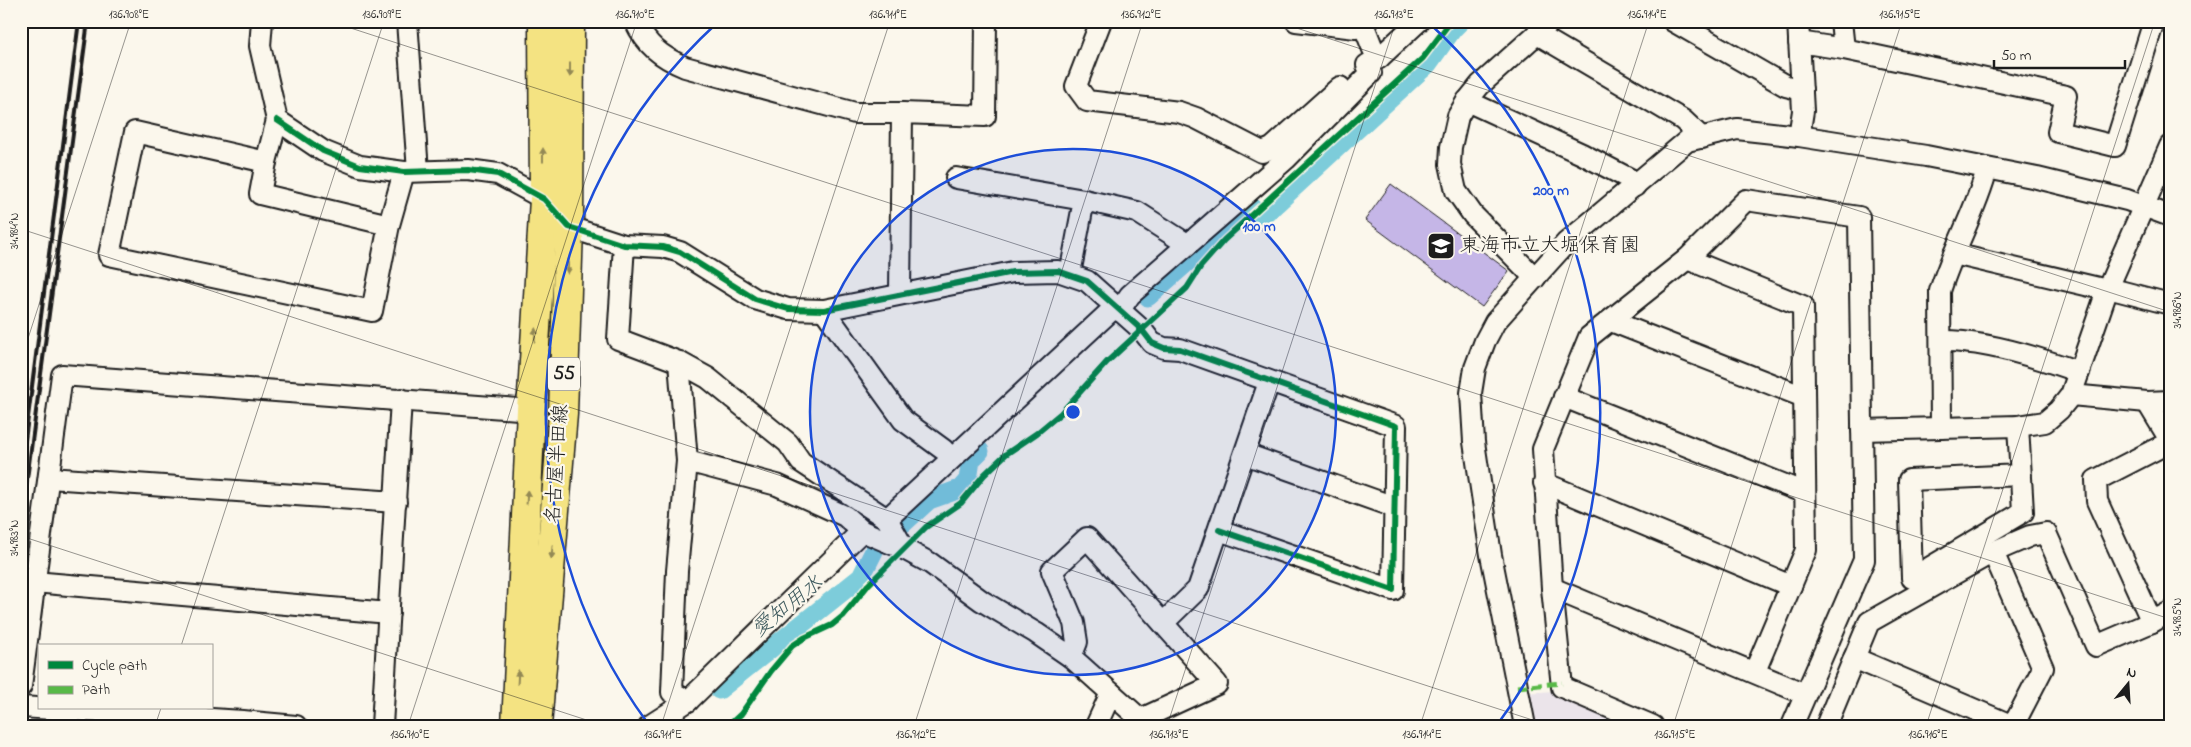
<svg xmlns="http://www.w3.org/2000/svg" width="2191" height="747" viewBox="0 0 2191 747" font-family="'Indie Flower','Klee One',sans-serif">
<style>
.built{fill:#ebe4ea}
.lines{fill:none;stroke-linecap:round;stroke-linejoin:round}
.canal{stroke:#7dccda;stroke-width:19}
.building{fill:#c5b6e7;stroke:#1c1c1c}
.minor-casing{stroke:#1c1c1c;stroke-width:24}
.primary-casing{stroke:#1c1c1c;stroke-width:31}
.minor{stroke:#fbf7ec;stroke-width:20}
.primary{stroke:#f4e382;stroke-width:28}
.rail{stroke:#1c1c1c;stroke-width:4}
.quiet{stroke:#58b947;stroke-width:5;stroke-dasharray:10 5;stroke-linecap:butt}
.cycleway-casing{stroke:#fbf7ec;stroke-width:9}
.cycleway{stroke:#00873e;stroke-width:6}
.oneway{fill:#938954}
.ticks{fill:none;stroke:#1c1c1c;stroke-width:1;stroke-opacity:0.45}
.ring{fill:none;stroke:#1d4ed8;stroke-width:2.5}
.labels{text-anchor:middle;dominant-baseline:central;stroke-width:4.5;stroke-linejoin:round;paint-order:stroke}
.shield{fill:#fbf7ec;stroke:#5f5e5a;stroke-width:1}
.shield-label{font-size:19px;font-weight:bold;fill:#1c1c1c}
.poi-label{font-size:20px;fill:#1c1c1c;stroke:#fbf7ec;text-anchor:start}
.street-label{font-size:20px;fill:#1c1c1c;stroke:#fbf7ec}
.water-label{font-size:21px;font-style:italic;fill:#3e5a5e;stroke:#fbf7ec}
.centre{fill:#1d4ed8;stroke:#fbf7ec;stroke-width:2.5}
.ring-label{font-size:15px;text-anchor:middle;font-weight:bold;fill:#1d4ed8;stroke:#fbf7ec;stroke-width:4.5;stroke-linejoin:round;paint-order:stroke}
.neatline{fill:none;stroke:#1c1c1c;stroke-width:2}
.ticks-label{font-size:12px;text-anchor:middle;fill:#1c1c1c}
</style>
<rect width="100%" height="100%" fill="#fbf7ec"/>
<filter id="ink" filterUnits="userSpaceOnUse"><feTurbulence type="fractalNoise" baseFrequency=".02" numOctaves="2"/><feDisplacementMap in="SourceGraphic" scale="10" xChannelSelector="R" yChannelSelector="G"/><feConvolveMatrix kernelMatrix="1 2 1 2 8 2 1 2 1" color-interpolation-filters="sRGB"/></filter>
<g filter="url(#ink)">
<polygon class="built" points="1554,691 1639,726 1532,726 1525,693"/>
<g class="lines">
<g class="canal">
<polyline points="1148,297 1251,206 1262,217 1428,64 1453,29 1461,21"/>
<polyline points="904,523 929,500 960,489 968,480 971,460 980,451"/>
<polyline points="719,690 861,577 874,551"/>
</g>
</g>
<polygon class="building" points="1391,184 1509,271 1482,307 1365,220"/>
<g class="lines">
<defs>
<g id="minor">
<polyline points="262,21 260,46 277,120 266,162 135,132 109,255 372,311 389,225 404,172"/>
<polyline points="407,21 418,171"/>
<path d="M 635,21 C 646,45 661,57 685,67 L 855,113 L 902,113"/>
<polyline points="1101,21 1076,86 1087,101 1179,112 1196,118 1262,152 1272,148 1340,87"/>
<polyline points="1296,21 1356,28 1363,25"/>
<polyline points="1362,21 1373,49 1379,58"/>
<polyline points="1673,21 1786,86 1802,90"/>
<polyline points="1798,21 1803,111 1799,136"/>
<polyline points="1841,21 1844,49"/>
<polyline points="1537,34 1683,120 1702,138"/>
<polyline points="1799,42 1844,49 2066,96 2058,132 2115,146 2154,21"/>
<polyline points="1467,101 1582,154 1630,179 1635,186"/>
<polyline points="277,120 323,151 360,166 404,172 468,170 498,174 544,199 569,227 624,245 663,247 680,252 755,299 788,309 824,310 1013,272 1058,271 1087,281 1142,330 1152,343 1164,348 1180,349 1396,426 1393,590 1219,530"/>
<polyline points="266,162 260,194 389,225"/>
<polyline points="956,178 1084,200 1070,274"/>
<polyline points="1084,200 1137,212 1187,244"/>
<polyline points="624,245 618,339 679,362 708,378 788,443 801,462 887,519 904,549 862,531 845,516 777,485 687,461"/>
<polyline points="1954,254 2107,290"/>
<polyline points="1687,259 1803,306 1806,550 1755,671"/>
<polyline points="1535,278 1473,215 1456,191 1450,164 1451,147 1458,116 1467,101 1480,85 1551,21"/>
<polyline points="2108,288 2170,304"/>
<polyline points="900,294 902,113 985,116 986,21"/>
<polyline points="824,310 903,420 944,450"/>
<polyline points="1119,311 1130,295 1286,159 1371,73 1367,65 1379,58 1419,21"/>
<polyline points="1611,321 1804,397"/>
<path d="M 1941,341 C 1981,340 2040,358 2079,372"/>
<polyline points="679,362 687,461 677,571 672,692 688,701"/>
<polyline points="2071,395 2147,402 2170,401"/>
<polyline points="1564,397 1805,493"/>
<polyline points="2147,402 2170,440"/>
<polyline points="2018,426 2023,512 1912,578 1909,480 2021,475"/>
<path d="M 1941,428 L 1940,291 C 1953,249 1976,211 1987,169"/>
<polyline points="1862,430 2018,426 2045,422 2059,410 2071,395 2108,288 2170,146"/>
<polyline points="1245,454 1394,507"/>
<polyline points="49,478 396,502"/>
<polyline points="1544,483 1791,586"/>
<polyline points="887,519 1115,307"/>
<polyline points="904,549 930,563 982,601 1036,633 1071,657 1148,726"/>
<polyline points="1993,552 2043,668 2013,726"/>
<polyline points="34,582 389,613"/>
<polyline points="1552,588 1805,694"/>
<polyline points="2152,622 2097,501 2096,480 2170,442"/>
<polyline points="1163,623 1198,589 1269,382"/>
<polyline points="1071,657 1077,642 1074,623 1052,571 1087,538 1217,684 1141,719"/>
<polyline points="1854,658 2013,726"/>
<polyline points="21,686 62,375 531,410"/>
<polyline points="21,707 243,721 296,726"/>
<polyline points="382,726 401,399"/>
<polyline points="649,726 688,701 862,531"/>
<polyline points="1096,726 1111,693"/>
<polyline points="1525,726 1491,555 1474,442 1471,393 1475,368 1485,341 1495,322 1566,243 1687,141 1737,129 1799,136 1926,156 2037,178 2127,200 2170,216"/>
<polyline points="1653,726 1562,687 1552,588 1543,449 1589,337 1687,259 1746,200 1859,217 1864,560 1792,726"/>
<polyline points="1826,726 1869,622 1993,552 2030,536 2046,533 2096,646 2152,622 2170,612"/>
</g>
<g id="primary">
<polyline points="516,726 531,410 544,199 543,21"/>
<polyline points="537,726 563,414 569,227 570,21"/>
</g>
</defs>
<use href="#minor" class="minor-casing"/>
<use href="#primary" class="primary-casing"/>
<use href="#minor" class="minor"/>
<use href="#primary" class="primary"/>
<g class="rail">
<polyline points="23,456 79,21"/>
<polyline points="21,524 88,21"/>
</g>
<polyline class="quiet" points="1517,687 1562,683"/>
<defs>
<g id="cycleway">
<polyline points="277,120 323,151 360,166 404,172 468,170 498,174 544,199 569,227 624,245 663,247 680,252 755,299 788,309 824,310 1013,272 1058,271 1087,281 1142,330 1152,343 1164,348 1180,349 1396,426 1393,590 1219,530"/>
<polyline points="728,726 741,714 771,671 792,646 804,638 832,625 843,616 868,585 926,527 961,503 984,475 1006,454 1037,433 1061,413 1107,362 1187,288 1201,266 1224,240 1423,58 1451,21"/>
</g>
</defs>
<use href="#cycleway" class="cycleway-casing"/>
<use href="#cycleway" class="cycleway"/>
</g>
<defs><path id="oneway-solid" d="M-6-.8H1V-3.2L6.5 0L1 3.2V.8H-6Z" transform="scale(1.25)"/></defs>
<g class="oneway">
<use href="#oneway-solid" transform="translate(570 70) rotate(90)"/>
<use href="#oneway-solid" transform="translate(543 155) rotate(-90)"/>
<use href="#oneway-solid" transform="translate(568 267) rotate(92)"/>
<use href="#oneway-solid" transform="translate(535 335) rotate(-87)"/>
<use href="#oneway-solid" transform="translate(527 497) rotate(-87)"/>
<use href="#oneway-solid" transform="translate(552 552) rotate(95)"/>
<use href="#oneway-solid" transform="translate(518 677) rotate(-87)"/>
</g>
</g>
<path class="ticks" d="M 329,21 L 2170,619M 1275,21 L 2170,312M 21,229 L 1551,726M 21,360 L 131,21M 21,536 L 605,726M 181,646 L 384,21M 155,726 L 161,708M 408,726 L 637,21M 661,726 L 890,21M 914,726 L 1143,21M 1167,726 L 1396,21M 1420,726 L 1649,21M 1673,726 L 1902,21M 1926,726 L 2155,21"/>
<circle cx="1073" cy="412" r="263" fill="#1d4ed8" fill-opacity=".12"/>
<g class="ring">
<circle cx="1073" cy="412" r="263"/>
<path d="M649 725A527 527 0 0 1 717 23M1429 23A527 527 0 0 1 1497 725"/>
</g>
<defs>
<symbol id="school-square" viewBox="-11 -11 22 22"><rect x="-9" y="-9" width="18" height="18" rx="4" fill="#1c1c1c" stroke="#fbf7ec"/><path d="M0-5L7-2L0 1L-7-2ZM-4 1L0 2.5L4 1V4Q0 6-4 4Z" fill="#fff"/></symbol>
</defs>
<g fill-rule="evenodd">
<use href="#school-square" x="1425" y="230" width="32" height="32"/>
</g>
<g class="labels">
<rect class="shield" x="548" y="357.5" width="32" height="33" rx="4"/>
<g class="shield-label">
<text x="564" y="374">55</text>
</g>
<g class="poi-label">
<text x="1460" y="246">東海市立大堀保育園</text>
</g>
<g class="street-label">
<text transform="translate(558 464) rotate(-86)">名古屋半田線</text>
</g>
<g class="water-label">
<text transform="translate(788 607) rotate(-39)">愛知用水</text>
</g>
</g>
<circle cx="1073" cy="412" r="8" class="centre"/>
<g class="ring-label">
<text x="1551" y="195">200 m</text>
<text x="1259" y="231">100 m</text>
</g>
<rect width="2191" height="747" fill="none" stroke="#fbf7ec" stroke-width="55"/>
<rect x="38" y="644" width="175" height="65" fill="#fbf7ec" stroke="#a29f99"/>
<rect x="48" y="661" width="25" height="8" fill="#00873e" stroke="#a29f99"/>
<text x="82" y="670" font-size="15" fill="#1c1c1c">Cycle path</text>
<rect x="48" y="686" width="25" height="8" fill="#58b947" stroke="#a29f99"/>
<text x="82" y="694" font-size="15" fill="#1c1c1c">Path</text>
<g transform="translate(2128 684) rotate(18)" stroke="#fbf7ec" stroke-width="4" paint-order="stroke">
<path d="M0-4L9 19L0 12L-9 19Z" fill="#1c1c1c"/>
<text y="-8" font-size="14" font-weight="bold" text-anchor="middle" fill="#1c1c1c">N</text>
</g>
<path d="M1994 60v8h131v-8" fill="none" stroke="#1c1c1c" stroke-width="2.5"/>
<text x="2001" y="60" font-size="15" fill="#1c1c1c" stroke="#fbf7ec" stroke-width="4" paint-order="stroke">50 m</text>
<rect x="28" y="28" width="2136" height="692" class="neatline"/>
<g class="ticks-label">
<text x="129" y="18">136.908°E</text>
<text x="382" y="18">136.909°E</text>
<text x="635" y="18">136.910°E</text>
<text x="888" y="18">136.911°E</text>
<text x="1141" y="18">136.912°E</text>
<text x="1394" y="18">136.913°E</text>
<text x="1647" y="18">136.914°E</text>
<text x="1900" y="18">136.915°E</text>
<text transform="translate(14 231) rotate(-90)" y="4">34.984°N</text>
<text transform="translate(2177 310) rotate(-90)" y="4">34.986°N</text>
<text transform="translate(14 538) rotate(-90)" y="4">34.983°N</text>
<text transform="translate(2177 617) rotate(-90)" y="4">34.985°N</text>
<text x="410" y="738">136.910°E</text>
<text x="663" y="738">136.911°E</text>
<text x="916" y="738">136.912°E</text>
<text x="1169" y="738">136.913°E</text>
<text x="1422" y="738">136.914°E</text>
<text x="1675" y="738">136.915°E</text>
<text x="1928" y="738">136.916°E</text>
</g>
</svg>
